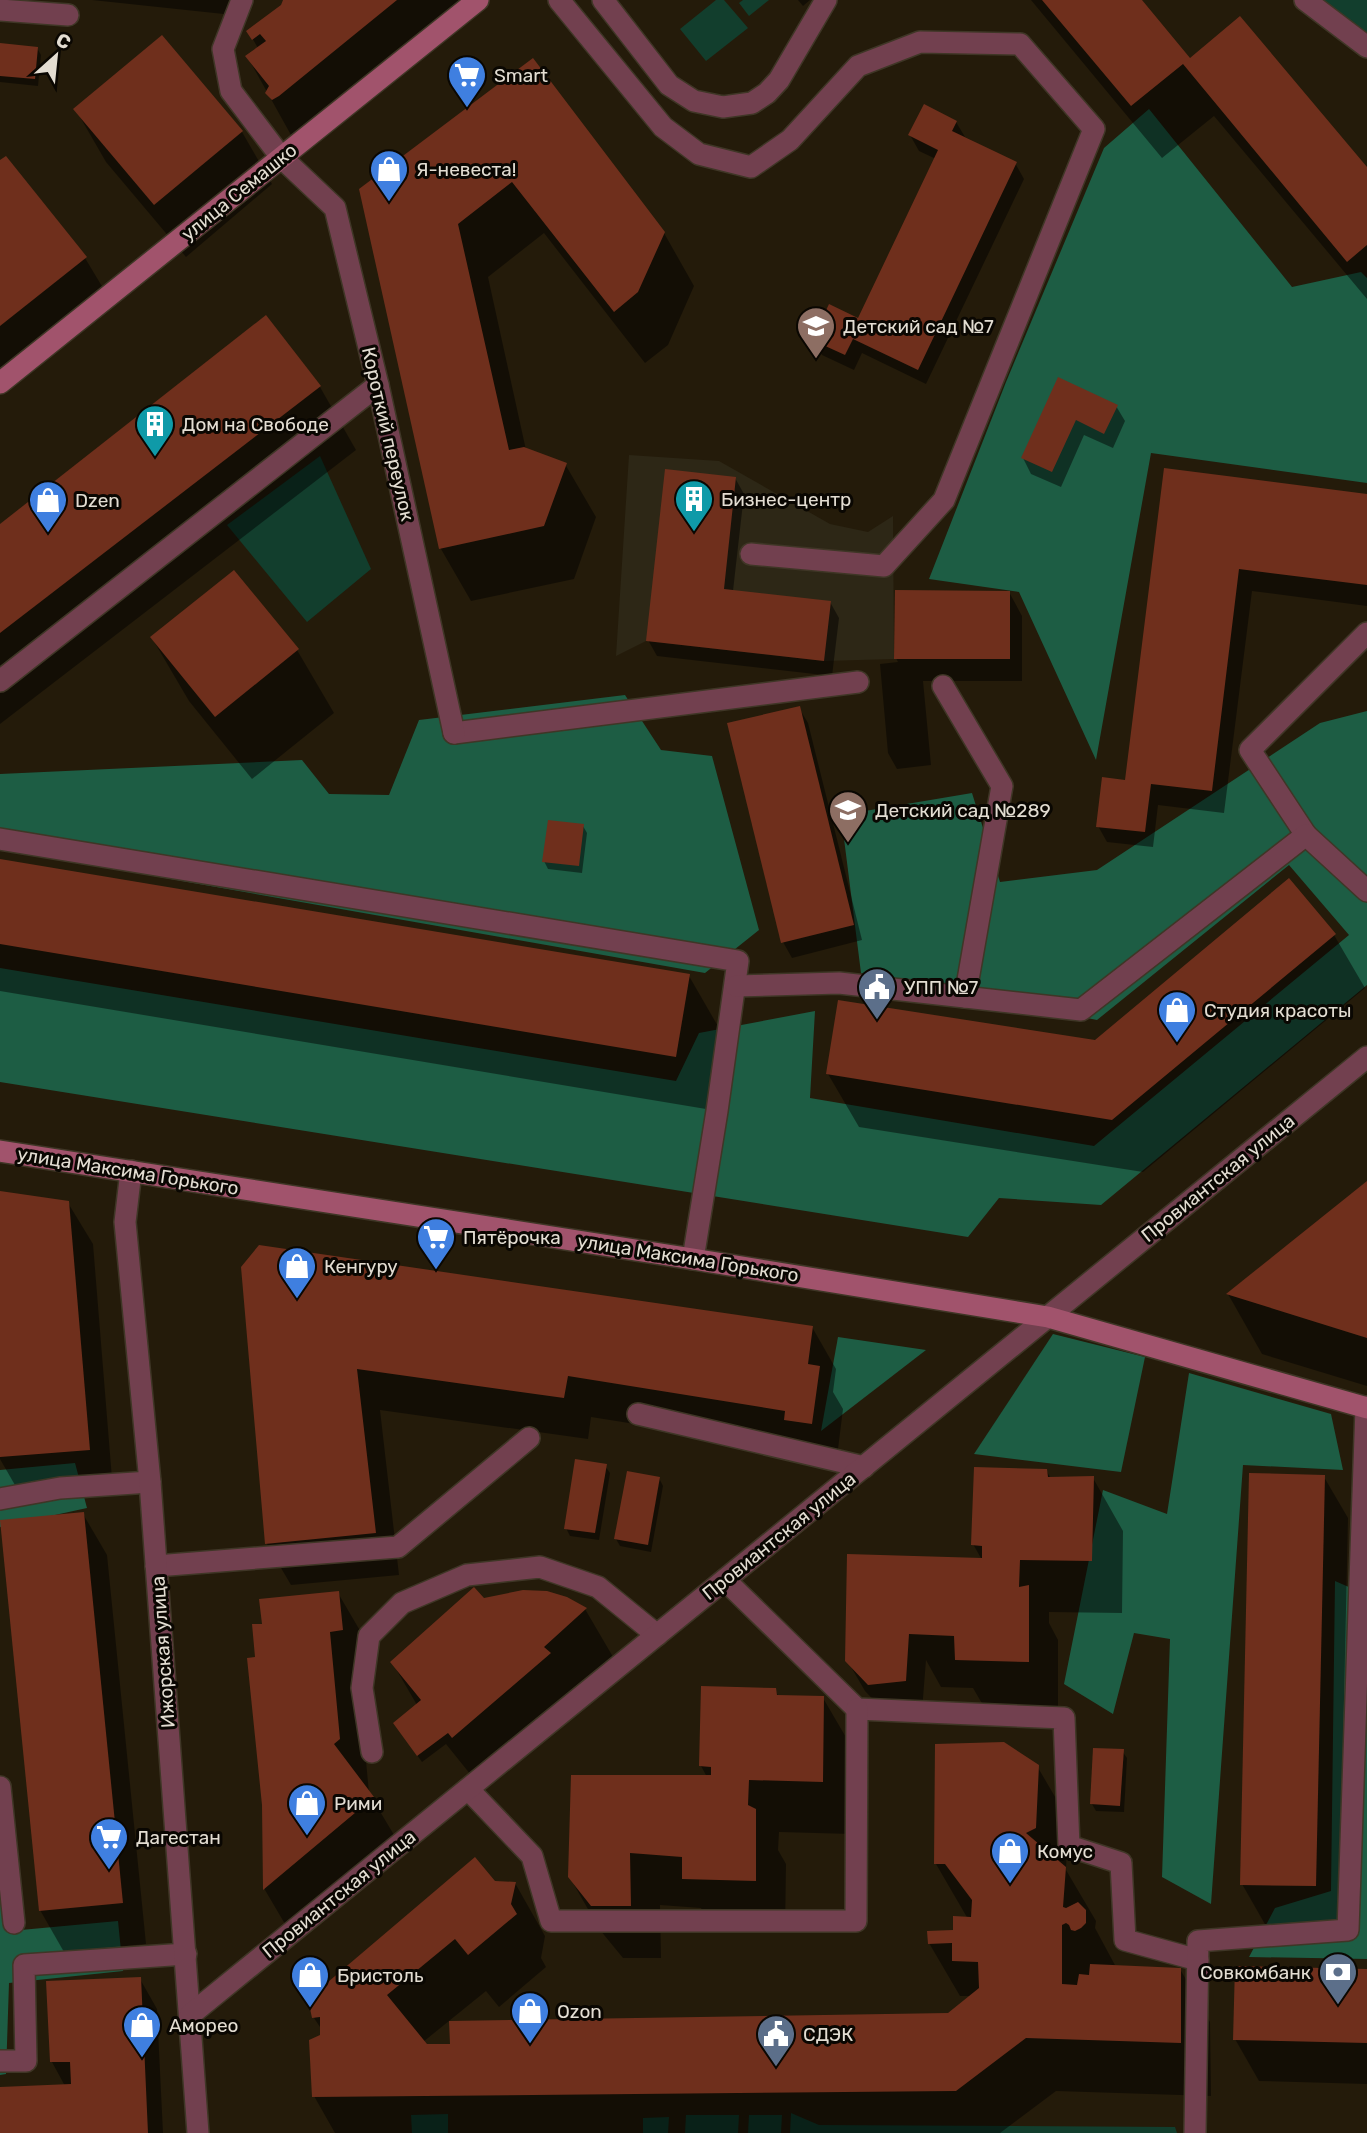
<svg xmlns="http://www.w3.org/2000/svg" width="1367" height="2133" viewBox="0 0 1367 2133" font-family="Rubik,sans-serif">
<style>
.commercial{fill:#2d2716}
.green{fill:#123e2d}
.forest{fill:#1d5d44}
.shadow{fill:#0007}
.building{fill:#6f2f1c}
.lines{fill:none;stroke-linecap:round;stroke-linejoin:round}
.lane-casing{stroke:#3f3626;stroke-width:24}
.street-casing{stroke:#3f3626;stroke-width:24}
.secondary-casing{stroke:#3f3626;stroke-width:24}
.lane{stroke:#72404f;stroke-width:21}
.street{stroke:#72404f;stroke-width:21}
.secondary{stroke:#a1536c;stroke-width:21}
.labels{text-anchor:middle;dominant-baseline:central;stroke-width:6;stroke-linejoin:round;paint-order:stroke}
.poi-label{font-size:19px;fill:#e3ddd2;stroke:#0a0702;text-anchor:start}
.street-label{font-size:19px;fill:#e3ddd2;stroke:#0a0702}
</style>
<rect width="100%" height="100%" fill="#241b0a"/>
<polygon class="commercial" points="629,455 719,461 830,524 868,532 893,516 894,659 824,661 646,641 616,656"/>
<g class="green">
<polygon points="716,0 724,0 748,28 706,61 680,29"/>
<polygon points="743,0 769,0 749,16 739,3"/>
<polygon points="1311,0 1367,0 1367,41"/>
<polygon points="320,456 371,569 307,622 227,525"/>
<polygon points="791,2113 819,2125 1175,2127 1177,2133 790,2133"/>
<polygon points="448,2114 448,2133 412,2133 411,2115"/>
<polygon points="686,2115 739,2115 738,2133 685,2133"/>
<polygon points="749,2115 782,2115 781,2133 748,2133"/>
<polygon points="669,2117 668,2133 643,2133 643,2118"/>
</g>
<g class="forest">
<polygon points="1149,109 1292,287 1361,272 1367,278 1367,483 1151,453 1096,760 1019,592 929,579 1006,382 1104,148"/>
<polygon points="625,695 661,750 712,756 759,930 705,973 0,849 0,774 302,760 329,794 389,795 419,720"/>
<polygon points="1367,711 1367,985 1101,1205 999,1198 968,1237 0,1082 0,968 676,1081 699,1033 815,1011 810,1098 1094,1146 1349,935 1289,865 1097,1020 861,973 841,815 972,793 1000,882 1097,870 1320,723"/>
<polygon points="1053,1334 1145,1357 1121,1472 974,1454"/>
<polygon points="838,1337 926,1350 821,1431"/>
<polygon points="1189,1373 1331,1414 1343,1470 1243,1465 1211,1904 1162,1877 1170,1639 1134,1633 1113,1714 1064,1684 1103,1490 1167,1514"/>
<polygon points="75,1463 87,1508 0,1527 0,1470"/>
<polygon points="1335,1581 1367,1595 1367,1959 1249,1957 1275,1908 1331,1891"/>
<polygon points="0,1841 10,1931 118,1921 123,1971 9,1983 6,2074 0,2075"/>
</g>
<g class="shadow">
<polygon points="92,0 235,0 233,15"/>
<polygon points="285,0 467,0 297,140 291,135 247,56 258,48 248,31 282,6"/>
<polygon points="798,0 810,0 803,6"/>
<polygon points="1031,0 1139,0 1190,61 1367,170 1367,299 1214,116 1162,158"/>
<polygon points="0,45 37,48 41,55 38,86 0,82"/>
<polygon points="533,60 664,233 694,286 668,345 645,363 544,233 488,277 526,450 565,464 596,517 574,579 471,601 441,549 361,190"/>
<polygon points="76,110 242,132 272,184 186,257 106,162"/>
<polygon points="956,122 965,137 1015,163 1024,179 926,384 862,353 854,370 822,355 814,340 859,320 936,159 919,151 910,135"/>
<polygon points="0,163 85,258 103,288 0,369"/>
<polygon points="266,318 320,387 356,450 0,724 0,526"/>
<polygon points="1059,379 1116,406 1125,421 1113,448 1084,435 1061,487 1031,474 1023,458"/>
<polygon points="1166,470 1367,496 1367,606 1252,591 1224,813 1158,805 1153,847 1107,842 1098,826 1129,783"/>
<polygon points="735,478 744,494 733,591 830,602 839,618 832,676 657,656 648,640"/>
<polygon points="1009,592 1022,616 1022,681 923,681 931,765 897,769 888,753 880,664 898,662 896,658"/>
<polygon points="152,638 297,650 334,713 252,779 189,701"/>
<polygon points="799,708 808,723 862,940 792,958 783,942"/>
<polygon points="583,826 587,833 582,873 548,869 544,861"/>
<polygon points="0,861 689,976 719,1028 706,1109 0,991"/>
<polygon points="1334,935 1365,988 1143,1172 859,1127 828,1074 1095,1042"/>
<polygon points="1367,1183 1367,1386 1262,1354 1228,1294"/>
<polygon points="0,1193 68,1203 93,1244 113,1491 23,1499 0,1459"/>
<polygon points="243,1268 812,1327 836,1369 833,1392 843,1409 836,1465 804,1451 591,1417 588,1439 380,1410 399,1575 291,1585 267,1544"/>
<polygon points="605,1466 610,1473 599,1540 570,1536 566,1528"/>
<polygon points="1046,1470 1051,1479 1093,1478 1123,1531 1122,1613 1049,1612 1049,1623 1058,1640 1058,1714 987,1712 973,1688 941,1687 926,1660 922,1711 887,1714 865,1691 847,1660 982,1560 973,1544"/>
<polygon points="1324,1477 1348,1518 1339,1928 1266,1926 1242,1884"/>
<polygon points="659,1478 663,1486 651,1552 620,1546 616,1539"/>
<polygon points="83,1514 107,1555 146,1944 64,1952 40,1910"/>
<polygon points="338,1593 369,1646 359,1685 369,1793 403,1850 295,1941 265,1890 264,1805 257,1659 264,1625"/>
<polygon points="483,1600 585,1609 616,1662 483,1790 446,1744 422,1762 399,1730 417,1705 392,1662"/>
<polygon points="775,1690 779,1697 823,1698 854,1751 852,1834 779,1832 778,1850 786,1864 785,1933 714,1932 701,1908 660,1905 661,1958 623,1958 600,1930 569,1876 707,1777 701,1766"/>
<polygon points="1122,1751 1127,1758 1124,1812 1096,1811 1092,1804"/>
<polygon points="1037,1766 1068,1819 1066,1870 1096,1921 1095,1928 1116,1967 1180,1969 1210,2022 1211,2096 1056,2091 1000,2133 335,2133 314,2096 322,2036 322,2030 314,2018 494,1883 515,1883 545,1936 541,1958 546,1967 499,2007 486,1991 423,2042 426,2046 949,2015 972,1996 960,1996 929,1943 955,1932 968,1919 936,1864"/>
<polygon points="1367,1971 1367,2084 1259,2081 1235,2039"/>
<polygon points="140,1979 157,2009 163,2133 0,2133 0,2089 65,2086 52,2062"/>
</g>
<g class="building">
<polygon points="283,0 397,0 279,96 272,100 265,93 269,86 245,56 266,41 260,34 252,40 246,31 281,5"/>
<polygon points="1042,0 1142,0 1190,58 1240,16 1367,167 1367,245 1347,262 1183,64 1131,106"/>
<polygon points="162,35 243,131 154,205 73,109"/>
<polygon points="0,43 38,47 35,79 0,76"/>
<polygon points="533,58 665,232 638,292 614,312 512,182 458,224 509,450 524,447 567,463 544,526 439,549 359,189"/>
<polygon points="924,104 957,121 952,131 1017,162 918,370 853,339 845,355 812,340 829,304 858,318 938,150 908,135"/>
<polygon points="6,156 87,257 0,326 0,160"/>
<polygon points="266,315 321,386 0,633 0,524"/>
<polygon points="1058,377 1118,405 1104,434 1076,420 1052,472 1021,458"/>
<polygon points="1164,468 1367,494 1367,585 1239,569 1212,791 1151,784 1145,832 1096,827 1102,777 1125,780"/>
<polygon points="665,469 736,477 724,589 831,601 824,661 646,641"/>
<polygon points="234,570 299,649 215,717 150,637"/>
<polygon points="895,590 1010,591 1010,659 894,659"/>
<polygon points="800,706 854,925 781,943 727,723"/>
<polygon points="548,820 584,824 579,866 542,862"/>
<polygon points="0,859 690,974 676,1057 0,944"/>
<polygon points="1289,878 1336,934 1112,1120 826,1074 838,1000 1095,1040"/>
<polygon points="1367,1181 1367,1338 1226,1294"/>
<polygon points="0,1191 69,1201 90,1450 0,1457"/>
<polygon points="259,1245 813,1326 808,1364 820,1366 812,1424 784,1420 785,1411 568,1376 564,1398 357,1369 376,1533 265,1544 241,1267"/>
<polygon points="575,1459 607,1464 595,1533 564,1529"/>
<polygon points="974,1467 1047,1469 1048,1477 1094,1476 1092,1561 1020,1560 1019,1587 1029,1585 1029,1662 955,1660 954,1636 909,1634 906,1681 868,1685 845,1661 847,1554 982,1558 982,1546 971,1545"/>
<polygon points="627,1471 660,1477 648,1545 614,1539"/>
<polygon points="1249,1473 1325,1475 1316,1886 1240,1885"/>
<polygon points="84,1512 123,1903 39,1911 0,1520"/>
<polygon points="474,1587 484,1598 523,1590 547,1591 567,1597 587,1608 544,1647 551,1653 452,1738 448,1733 417,1756 393,1723 421,1700 390,1662"/>
<polygon points="339,1591 343,1630 330,1632 340,1739 334,1744 374,1797 263,1890 262,1805 247,1658 255,1657 252,1624 262,1624 259,1599"/>
<polygon points="701,1686 776,1688 777,1695 824,1696 823,1782 749,1780 748,1805 756,1809 756,1881 682,1879 682,1857 630,1853 631,1906 591,1906 568,1877 571,1775 711,1775 711,1767 699,1766"/>
<polygon points="1004,1742 1039,1765 1036,1828 1026,1833 1066,1867 1063,1907 1066,1908 1078,1902 1086,1910 1086,1923 1081,1928 1075,1931 1071,1930 1069,1925 1066,1923 1062,1925 1062,1984 1077,1985 1079,1974 1089,1975 1090,1964 1181,1968 1181,2043 1026,2038 956,2091 312,2097 309,2040 320,2035 320,2017 312,2018 308,1999 475,1857 495,1881 516,1882 511,1904 517,1914 468,1955 455,1939 387,1995 427,2044 450,2044 449,2021 948,2013 979,1988 978,1962 952,1961 952,1943 928,1944 927,1931 953,1930 953,1916 971,1917 972,1900 945,1864 934,1864 935,1744"/>
<polygon points="1093,1748 1124,1749 1120,1806 1090,1804"/>
<polygon points="1235,1966 1367,1969 1367,2043 1233,2040"/>
<polygon points="141,1977 148,2133 0,2133 0,2087 71,2084 70,2062 50,2062 46,1981"/>
</g>
<g class="lines">
<defs>
<g id="lane">
<polyline points="242,0 223,49 231,91 281,157"/>
<polyline points="559,0 663,127 699,154 751,167 790,140 858,66 920,42 1020,44 1094,129 944,500 884,566 751,554"/>
<polyline points="603,0 669,85 694,101 723,107 752,103 767,93 779,80 826,0"/>
<polyline points="1305,0 1367,47"/>
<polyline points="0,10 68,15"/>
<polyline points="0,681 378,385"/>
<polyline points="943,686 1002,786 965,997"/>
<polyline points="454,733 858,682"/>
<polyline points="1306,835 1250,750 1367,633"/>
<polyline points="0,839 738,961 717,1111 693,1259"/>
<polyline points="736,986 839,983 1081,1010 1306,835 1367,891"/>
<polyline points="638,1414 864,1467"/>
<polyline points="0,1499 60,1488 150,1482"/>
<polyline points="156,1566 398,1547 529,1438"/>
<polyline points="725,1580 857,1709 1064,1718 1069,1846 1121,1863 1125,1940 1198,1960"/>
<polyline points="372,1752 362,1688 369,1636 402,1603 467,1575 540,1567 598,1587 657,1635"/>
<polyline points="0,1787 14,1923"/>
<polyline points="468,1789 532,1856 551,1921 856,1921 857,1709"/>
<polyline points="0,2061 26,2061 24,1965 186,1954"/>
<polyline points="1195,2133 1198,1941 1348,1930 1366,1407"/>
</g>
<g id="street">
<polyline points="281,157 335,208 378,385 454,733"/>
<polyline points="131,1171 125,1222 150,1482 198,2133"/>
<polyline points="190,2015 1367,1057"/>
</g>
<g id="secondary">
<polyline points="0,383 478,0"/>
<polyline points="0,1151 693,1259 1048,1317 1367,1408"/>
</g>
</defs>
<use href="#lane" class="lane-casing"/>
<use href="#street" class="street-casing"/>
<use href="#secondary" class="secondary-casing"/>
<use href="#lane" class="lane"/>
<use href="#street" class="street"/>
<use href="#secondary" class="secondary"/>
</g>
<defs>
<symbol id="supermarket-pin" viewBox="-11 -11 22 30"><path d="M0 17L-7.5 6A9.5 9.5 0 1 1 7.5 6Z" fill="#3f7fe0" stroke="#0a0702"/><path d="M-6-5.5h2.5l.6 2H6L4.5 2H-2.5L-4.4-4H-6ZM-1.5 3.2a1.3 1.3 0 1 0 .1 0ZM3 3.2a1.3 1.3 0 1 0 .1 0Z" fill="#fff"/></symbol>
<symbol id="shop-pin" viewBox="-11 -11 22 30"><path d="M0 17L-7.5 6A9.5 9.5 0 1 1 7.5 6Z" fill="#3f7fe0" stroke="#0a0702"/><path d="M-5-2.5h2.3a2.7 3.5 0 0 1 5.4 0H5L5.5 6h-11ZM-1.5-2.5h3a1.5 2.3 0 0 0-3 0Z" fill="#fff"/></symbol>
<symbol id="school-pin" viewBox="-11 -11 22 30"><path d="M0 17L-7.5 6A9.5 9.5 0 1 1 7.5 6Z" fill="#8d6e63" stroke="#0a0702"/><path d="M0-5L7-2L0 1L-7-2ZM-4 1L0 2.5L4 1V4Q0 6-4 4Z" fill="#fff"/></symbol>
<symbol id="building-pin" viewBox="-11 -11 22 30"><path d="M0 17L-7.5 6A9.5 9.5 0 1 1 7.5 6Z" fill="#0f9aa8" stroke="#0a0702"/><path d="M-4-6H4V6H1V3H-1V6H-4ZM-2.5-4.3h1.7v1.8h-1.7ZM.8-4.3h1.7v1.8H.8ZM-2.5-1h1.7V.8h-1.7ZM.8-1h1.7V.8H.8Z" fill="#fff"/></symbol>
<symbol id="civic-pin" viewBox="-11 -11 22 30"><path d="M0 17L-7.5 6A9.5 9.5 0 1 1 7.5 6Z" fill="#5c6f8a" stroke="#0a0702"/><path d="M-.6-6.5H3V-4.5H.6V-3L4-1V1h2V6H-6V1h2V-1L-.6-3ZM-1.2 2.5V6h2.4V2.5Z" fill="#fff"/></symbol>
<symbol id="bank-pin" viewBox="-11 -11 22 30"><path d="M0 17L-7.5 6A9.5 9.5 0 1 1 7.5 6Z" fill="#5c6f8a" stroke="#0a0702"/><path d="M-6-4H6V4H-6ZM0-2.3a2.3 2.3 0 1 0 0 4.6a2.3 2.3 0 1 0 0-4.6Z" fill="#fff"/></symbol>
</defs>
<g fill-rule="evenodd">
<use href="#supermarket-pin" x="445" y="53" width="44" height="60"/>
<use href="#shop-pin" x="367" y="147" width="44" height="60"/>
<use href="#school-pin" x="794" y="304" width="44" height="60"/>
<use href="#building-pin" x="133" y="402" width="44" height="60"/>
<use href="#building-pin" x="672" y="477" width="44" height="60"/>
<use href="#shop-pin" x="26" y="478" width="44" height="60"/>
<use href="#school-pin" x="826" y="788" width="44" height="60"/>
<use href="#civic-pin" x="855" y="965" width="44" height="60"/>
<use href="#shop-pin" x="1155" y="988" width="44" height="60"/>
<use href="#supermarket-pin" x="414" y="1215" width="44" height="60"/>
<use href="#shop-pin" x="275" y="1244" width="44" height="60"/>
<use href="#shop-pin" x="285" y="1781" width="44" height="60"/>
<use href="#supermarket-pin" x="87" y="1815" width="44" height="60"/>
<use href="#shop-pin" x="988" y="1829" width="44" height="60"/>
<use href="#bank-pin" x="1316" y="1950" width="44" height="60"/>
<use href="#shop-pin" x="288" y="1953" width="44" height="60"/>
<use href="#shop-pin" x="508" y="1989" width="44" height="60"/>
<use href="#shop-pin" x="120" y="2003" width="44" height="60"/>
<use href="#civic-pin" x="754" y="2012" width="44" height="60"/>
</g>
<g class="labels">
<g class="poi-label">
<text x="494" y="75">Smart</text>
<text x="416" y="169">Я-невеста!</text>
<text x="843" y="326">Детский сад №7</text>
<text x="182" y="424">Дом на Свободе</text>
<text x="721" y="499">Бизнес-центр</text>
<text x="75" y="500">Dzen</text>
<text x="875" y="810">Детский сад №289</text>
<text x="904" y="987">УПП №7</text>
<text x="1204" y="1010">Студия красоты</text>
<text x="463" y="1237">Пятёрочка</text>
<text x="324" y="1266">Кенгуру</text>
<text x="334" y="1803">Рими</text>
<text x="136" y="1837">Дагестан</text>
<text x="1037" y="1851">Комус</text>
<text x="1311" y="1972" text-anchor="end">Совкомбанк</text>
<text x="337" y="1975">Бристоль</text>
<text x="557" y="2011">Ozon</text>
<text x="169" y="2025">Аморео</text>
<text x="803" y="2034">СДЭК</text>
</g>
<g class="street-label">
<text transform="translate(239 192) rotate(-39)">улица Семашко</text>
<text transform="translate(388 434) rotate(77)">Короткий переулок</text>
<text transform="translate(128 1171) rotate(9)">улица Максима Горького</text>
<text transform="translate(1218 1178) rotate(-39)">Провиантская улица</text>
<text transform="translate(688 1258) rotate(9)">улица Максима Горького</text>
<text transform="translate(779 1536) rotate(-39)">Провиантская улица</text>
<text transform="translate(163 1652) rotate(-94)">Ижорская улица</text>
<text transform="translate(339 1894) rotate(-39)">Провиантская улица</text>
</g>
</g>
<g transform="translate(56 56) rotate(27)" stroke="#0a0702" stroke-width="5" paint-order="stroke">
<path d="M0-5L12 26L0 18L-12 26Z" fill="#e3ddd2"/>
<text y="-10" font-size="19" font-weight="bold" text-anchor="middle" fill="#e3ddd2">С</text>
</g>
</svg>
